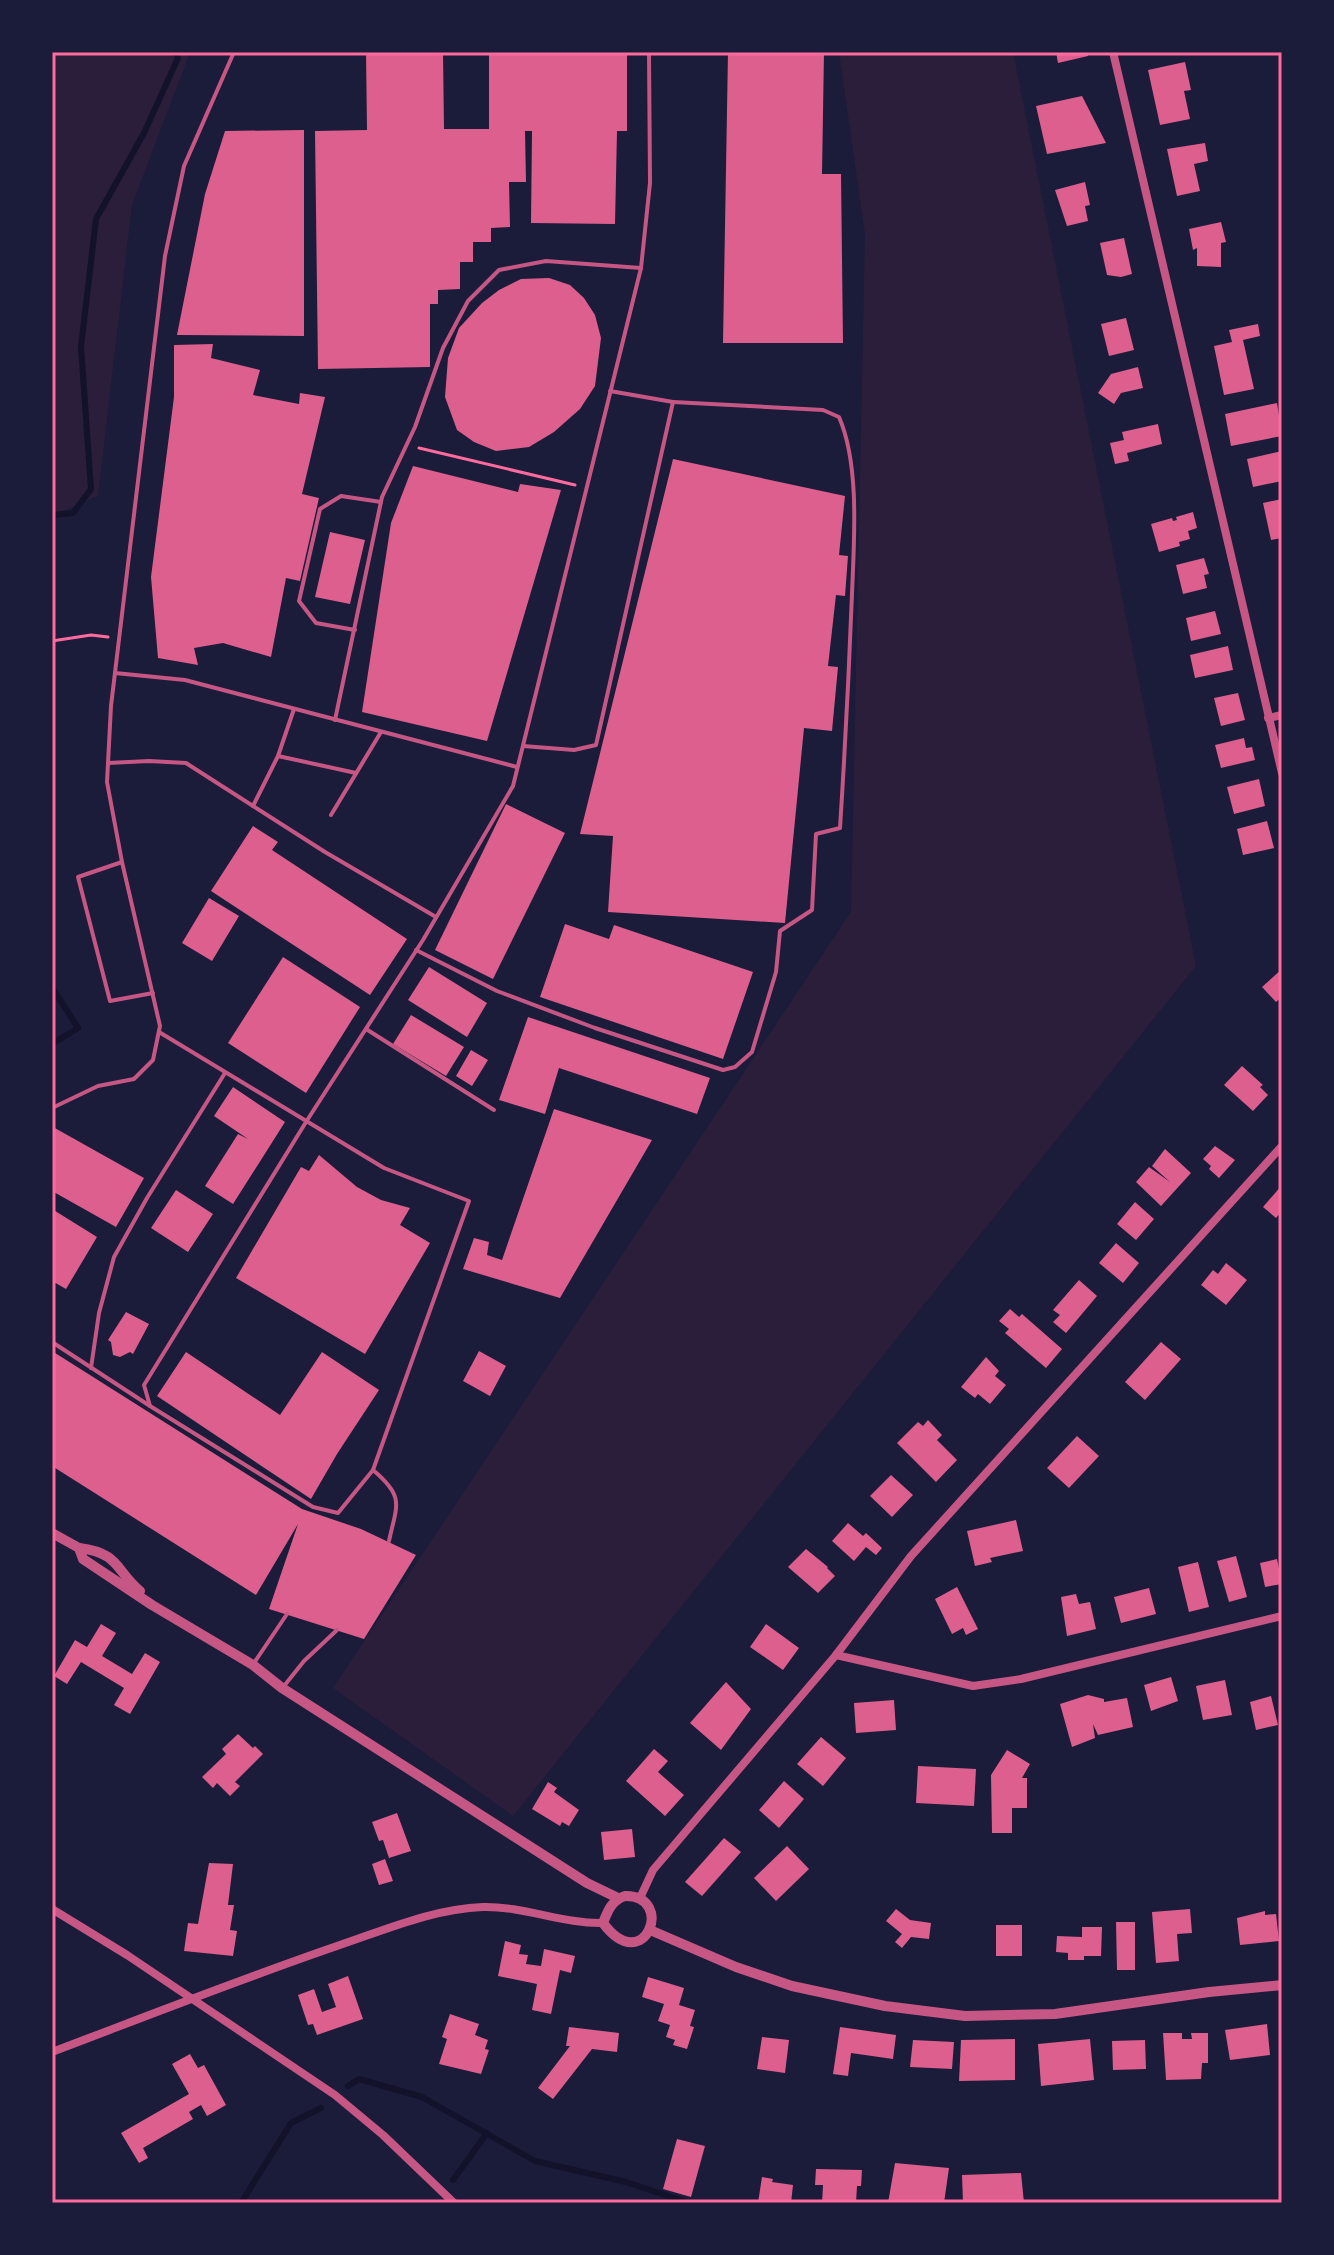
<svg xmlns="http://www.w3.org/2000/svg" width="1334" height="2255" viewBox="0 0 1334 2255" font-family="Rubik,sans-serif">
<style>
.green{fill:#2a1e3b}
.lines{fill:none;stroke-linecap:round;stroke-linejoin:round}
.stream{stroke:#12122b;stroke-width:6}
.building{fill:#dd5f8e}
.path{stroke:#ff6b9d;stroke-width:3}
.service{stroke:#c65784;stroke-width:4}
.minor{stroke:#c65784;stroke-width:8}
.tertiary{stroke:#c65784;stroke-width:10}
.neatline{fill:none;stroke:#ff6b9d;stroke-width:3}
</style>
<rect width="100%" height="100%" fill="#1b1b3a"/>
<g class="green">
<polygon points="52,52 190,52 132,205 98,496 52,516"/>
<polygon points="839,52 1013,52 1196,966 513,1816 333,1688 851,912 865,234"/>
</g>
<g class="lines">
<g class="stream">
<polyline points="52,515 73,513 91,489 81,347 96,219 144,133 178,58 175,52"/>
<polyline points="52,987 78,1028 52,1044"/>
<polyline points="348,2086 359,2079 422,2097 535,2161 626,2182 689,2203"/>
<polyline points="453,2180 487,2133"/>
<polyline points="241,2203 291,2123 321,2108"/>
</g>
</g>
<g class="building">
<polygon points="366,52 443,52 444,129 489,129 489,52 627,52 627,131 617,131 615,224 531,223 532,131 525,131 526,182 509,182 510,227 491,228 491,242 473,242 473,262 460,262 460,289 438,290 438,304 430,304 430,367 318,369 315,131 367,130"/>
<polygon points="728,52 824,52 822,174 841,174 843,343 723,343"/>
<polygon points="1056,52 1087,52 1088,56 1058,63"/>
<polygon points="1185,62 1191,90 1184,91 1190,119 1160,125 1148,70"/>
<polygon points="1082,96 1106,143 1047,154 1036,106"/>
<polygon points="304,130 304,336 177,335 205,194 225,131"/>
<polygon points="1205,143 1208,161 1194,164 1200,191 1177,196 1167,149"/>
<polygon points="1085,182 1090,205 1085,206 1088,221 1067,226 1055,190"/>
<polygon points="1221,222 1226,242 1221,243 1221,267 1197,266 1197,248 1193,250 1189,229"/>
<polygon points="1124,238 1132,274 1121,277 1107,275 1100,243"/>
<polygon points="549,278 570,285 584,298 595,315 601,338 595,386 580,409 554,432 529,447 496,451 474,442 457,430 445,397 448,358 459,328 482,303 499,290 521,279"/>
<polygon points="1126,318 1134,350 1109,356 1101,324"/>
<polygon points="1258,324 1260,336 1243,340 1254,389 1224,395 1214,346 1232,342 1229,330"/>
<polygon points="213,344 211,358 260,370 253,395 299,404 300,393 325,397 302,494 319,498 300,581 286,578 271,657 223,643 194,648 198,665 158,658 151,577 174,397 174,345"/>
<polygon points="1138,367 1143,388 1121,393 1114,404 1098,393 1111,374"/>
<polygon points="1277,403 1282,436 1231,446 1225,414"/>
<polygon points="1158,424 1162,444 1127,453 1129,461 1115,464 1110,443 1124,440 1122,432"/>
<polygon points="1282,451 1282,481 1253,487 1247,459"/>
<polygon points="673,459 845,496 839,555 848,556 845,596 836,595 828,666 838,667 832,731 804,728 785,923 608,912 613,836 580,834"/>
<polygon points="413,466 518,492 520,484 561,490 487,741 362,712 391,523"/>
<polygon points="1282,499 1282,538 1271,540 1263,503"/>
<polygon points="1193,512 1197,528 1188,531 1190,539 1179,542 1180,546 1159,552 1151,524 1172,518 1173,521 1177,520 1176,517"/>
<polygon points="330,532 365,540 350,604 315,597"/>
<polygon points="1204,558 1209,574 1204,575 1207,588 1183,594 1176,565"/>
<polygon points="1215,611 1221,634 1191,641 1186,618"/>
<polygon points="1228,646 1233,670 1195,678 1190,655"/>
<polygon points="1238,693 1245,720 1221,726 1214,698"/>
<polygon points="1244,738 1246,748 1252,747 1255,760 1221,768 1215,745"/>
<polygon points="1259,779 1265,806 1234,814 1227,787"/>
<polygon points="506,804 565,833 493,979 435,950"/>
<polygon points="1267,821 1274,848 1243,855 1237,829"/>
<polygon points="253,826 278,842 272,850 407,939 370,995 211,891"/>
<polygon points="209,898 239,916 212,961 182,943"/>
<polygon points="565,924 609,939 614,925 753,972 723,1059 540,997"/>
<polygon points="283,957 360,1007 306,1093 228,1043"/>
<polygon points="429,967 487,1003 467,1037 408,1000"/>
<polygon points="1282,969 1282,997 1276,1002 1262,987"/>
<polygon points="411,1015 464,1047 446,1076 393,1044"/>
<polygon points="528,1017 710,1078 697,1114 559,1068 545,1114 499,1100"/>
<polygon points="471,1050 488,1060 472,1086 456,1076"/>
<polygon points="1242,1066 1263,1085 1260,1087 1268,1095 1253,1111 1224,1085"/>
<polygon points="233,1087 285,1122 233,1204 205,1186 238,1134 248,1139 214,1116"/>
<polygon points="554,1109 652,1140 560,1298 463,1269 474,1238 489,1242 487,1255 502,1260"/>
<polygon points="53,1127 144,1178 116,1227 52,1191"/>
<polygon points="1215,1146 1235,1160 1219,1178 1209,1169 1211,1166 1203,1159"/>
<polygon points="1165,1149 1191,1173 1161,1206 1136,1182 1149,1167 1170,1182 1152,1166"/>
<polygon points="319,1155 357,1187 381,1200 410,1208 400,1225 430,1243 365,1354 236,1278 301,1167 309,1171"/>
<polygon points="1282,1185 1282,1211 1276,1218 1263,1207"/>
<polygon points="176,1190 213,1214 188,1252 151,1228"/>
<polygon points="1135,1202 1154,1219 1136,1240 1117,1224"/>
<polygon points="52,1209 97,1237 66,1289 52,1281"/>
<polygon points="1116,1243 1139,1263 1123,1283 1099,1263"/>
<polygon points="1226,1263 1247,1280 1226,1305 1201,1285 1213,1270 1218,1274"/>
<polygon points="1079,1280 1097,1296 1066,1333 1053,1322 1060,1315 1053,1310"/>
<polygon points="1010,1309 1019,1317 1022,1314 1062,1349 1046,1368 1005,1333 1009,1329 999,1321"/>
<polygon points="126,1312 149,1324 133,1354 130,1352 120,1357 113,1355 111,1342 108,1340"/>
<polygon points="1161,1342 1181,1359 1145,1400 1125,1382"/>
<polygon points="52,1351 302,1509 361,1529 416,1555 364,1639 269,1609 298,1524 256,1595 52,1466"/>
<polygon points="479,1351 506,1366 490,1396 463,1381"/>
<polygon points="186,1352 280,1415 322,1352 379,1390 337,1454 311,1499 157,1396"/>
<polygon points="986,1357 999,1371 995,1376 1006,1385 990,1404 978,1394 975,1398 961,1387"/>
<polygon points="928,1420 942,1435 937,1440 957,1460 936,1482 897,1443 918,1422 923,1426"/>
<polygon points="1077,1436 1099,1456 1069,1488 1047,1468"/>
<polygon points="891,1475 913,1495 892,1517 870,1496"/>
<polygon points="1016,1520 1023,1551 990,1558 992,1562 975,1566 967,1531"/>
<polygon points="848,1523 863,1536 866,1533 882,1548 876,1555 866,1547 854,1561 832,1541"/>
<polygon points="806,1549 828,1567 827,1568 835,1576 818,1593 788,1567"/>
<polygon points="1236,1556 1247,1597 1229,1602 1217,1561"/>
<polygon points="1277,1559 1282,1584 1265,1587 1260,1563"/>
<polygon points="1198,1562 1209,1607 1189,1612 1178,1567"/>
<polygon points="957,1587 978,1629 966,1635 963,1628 952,1634 935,1599"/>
<polygon points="1149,1588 1156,1614 1121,1623 1114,1597"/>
<polygon points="1076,1594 1079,1604 1090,1602 1096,1629 1067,1636 1061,1597"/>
<polygon points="101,1624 116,1633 102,1656 132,1674 145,1653 160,1662 130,1714 114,1705 124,1688 81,1662 67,1684 54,1676 75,1640 87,1647"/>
<polygon points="766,1624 799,1648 783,1670 750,1647"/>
<polygon points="1171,1677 1178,1701 1151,1711 1144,1685"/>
<polygon points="1225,1680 1232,1715 1203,1720 1196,1686"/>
<polygon points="726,1682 751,1709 721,1750 690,1723"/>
<polygon points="1088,1695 1104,1699 1104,1702 1127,1698 1133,1727 1098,1735 1093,1724 1095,1738 1072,1747 1060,1704"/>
<polygon points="1271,1696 1278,1725 1256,1730 1250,1702"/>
<polygon points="894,1700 896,1730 856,1733 854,1703"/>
<polygon points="238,1734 253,1748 255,1746 263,1754 235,1782 240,1786 230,1796 217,1783 213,1788 202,1777 226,1754 222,1749"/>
<polygon points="821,1737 846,1758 823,1786 797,1764"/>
<polygon points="654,1749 668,1761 658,1772 684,1795 665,1816 626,1781"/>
<polygon points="1007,1750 1030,1764 1022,1778 1027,1778 1027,1808 1012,1808 1012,1833 992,1833 991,1775"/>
<polygon points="918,1766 976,1769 974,1806 916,1803"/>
<polygon points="784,1781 804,1799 779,1828 759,1810"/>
<polygon points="548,1782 557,1788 554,1792 579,1810 569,1826 562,1822 560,1826 532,1809"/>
<polygon points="397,1813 411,1851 389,1858 383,1840 379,1841 372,1822"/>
<polygon points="632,1829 635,1857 604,1860 601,1832"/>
<polygon points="724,1838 741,1852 702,1896 685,1882"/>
<polygon points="787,1846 809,1869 776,1901 754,1878"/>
<polygon points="385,1859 393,1881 379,1885 372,1864"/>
<polygon points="209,1863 233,1864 228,1905 234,1905 230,1930 237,1931 233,1956 184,1951 188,1923 198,1924"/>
<polygon points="896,1909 910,1920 931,1923 929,1939 911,1937 902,1948 895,1942 902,1934 886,1921"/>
<polygon points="1190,1909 1192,1933 1177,1934 1179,1961 1156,1963 1152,1912"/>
<polygon points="1265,1911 1265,1915 1276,1914 1279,1941 1240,1945 1237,1918"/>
<polygon points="1116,1922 1135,1922 1135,1970 1117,1970"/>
<rect x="996" y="1925" width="26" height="31"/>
<polygon points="1082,1927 1102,1927 1101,1956 1084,1956 1084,1960 1068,1960 1068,1953 1056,1952 1057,1936 1082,1937"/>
<polygon points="505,1941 521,1945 519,1954 528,1955 526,1964 541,1966 544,1949 575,1956 571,1973 560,1970 551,2014 532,2010 537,1984 498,1976"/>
<polygon points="348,1976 363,2019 317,2035 313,2024 308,2025 298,1995 314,1989 322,2012 336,2007 328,1984"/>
<polygon points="648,1977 684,1988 679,2005 695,2010 690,2026 694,2027 687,2049 673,2045 675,2040 666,2037 670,2025 658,2021 664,2004 642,1997"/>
<polygon points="450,2014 479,2024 475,2035 488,2040 485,2049 489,2050 481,2074 439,2064 447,2039 442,2037"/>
<polygon points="1267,2024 1270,2055 1230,2060 1225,2030"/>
<polygon points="569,2027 619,2033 617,2052 592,2049 553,2099 538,2088 570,2046 566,2046"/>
<polygon points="840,2027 896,2035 893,2059 851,2053 848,2076 833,2074"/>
<polygon points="1163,2033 1182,2033 1182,2039 1192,2039 1191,2033 1208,2033 1208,2063 1202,2063 1201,2079 1166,2080"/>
<polygon points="762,2037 789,2040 785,2073 757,2069"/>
<polygon points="1015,2039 1015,2080 959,2081 961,2040"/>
<polygon points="1090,2039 1094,2080 1041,2086 1038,2044"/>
<polygon points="913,2040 954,2042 952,2069 910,2067"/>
<polygon points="1145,2040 1146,2069 1113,2070 1112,2041"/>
<polygon points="190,2054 198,2068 204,2065 226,2105 207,2116 201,2105 189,2112 193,2119 143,2148 148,2158 139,2163 121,2133 189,2094 172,2064"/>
<polygon points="677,2139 705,2146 691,2197 663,2189"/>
<polygon points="895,2163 949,2168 944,2203 888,2203"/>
<polygon points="816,2169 862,2170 861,2186 857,2186 856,2203 822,2203 823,2185 815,2185"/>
<polygon points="1021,2173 1024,2203 963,2203 962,2175"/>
<polygon points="762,2177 773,2179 772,2182 793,2185 791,2203 758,2203"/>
</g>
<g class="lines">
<g class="path">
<polyline points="419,448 575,485"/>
<polyline points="52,641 91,635 108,637"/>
</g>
<g class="service">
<polyline points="355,630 316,623 299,601 320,509 341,496 381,502"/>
<polyline points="115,673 185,680 517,767"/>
<polyline points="335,720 382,497 415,427 443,348 468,301 499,270 546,261 641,268"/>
<polyline points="523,746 574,750 596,745 673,402 610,391"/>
<polyline points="278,756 356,773"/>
<polyline points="108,763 149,761 186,763 325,852 436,917"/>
<polyline points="253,806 278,756 294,709"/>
<polyline points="331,815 381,732"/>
<polyline points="122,862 78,877 110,1001 153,993"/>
<path d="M 416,950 L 497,991 L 595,1028 L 723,1070 L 735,1067 L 752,1052 L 776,972 L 780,931 L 812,910 L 816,834 L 840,828 C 845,750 849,672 852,594 C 854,541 860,465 839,417 L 823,410 L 673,402"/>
<polyline points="366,1029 494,1110"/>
<polyline points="159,1032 384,1168 469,1201 373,1470 338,1513 313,1507 150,1406 144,1385 306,1122 423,940 513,786 641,268 650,183 649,52"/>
<polyline points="52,1108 98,1086 134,1079 153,1060 160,1026 122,862 107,782 111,706 165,256 184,166 234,52"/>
<polyline points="52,1342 150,1406"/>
<polyline points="91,1368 99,1313 114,1257 147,1198 225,1073"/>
<path d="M 373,1470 C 405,1497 397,1504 389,1541"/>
<polyline points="254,1663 287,1614"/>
<polyline points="284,1686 304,1661 337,1630"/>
</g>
<g class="minor">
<polyline points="1113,52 1282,773"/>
<polyline points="1268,718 1282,715"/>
<polyline points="836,1655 973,1686 1021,1679 1282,1616"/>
<polyline points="640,1898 653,1870 836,1655 911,1556 1282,1146"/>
<polyline points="52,1909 127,1955 335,2095 383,2135 454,2203"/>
<path d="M 52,2052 C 147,2016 241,1979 337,1946 C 385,1930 432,1909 483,1907 C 524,1906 563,1924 603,1923"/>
</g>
<g class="tertiary">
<polyline points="52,1533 79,1548 83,1559 152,1605 253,1665 282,1688 587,1883 618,1898"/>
<path d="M 79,1548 C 120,1553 115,1570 140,1591"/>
<path d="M 625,1896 C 676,1895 645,1979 603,1923 C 608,1910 612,1900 625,1896 Z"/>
<polyline points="650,1930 736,1967 792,1986 885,2006 965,2016 1055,2014 1209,1992 1282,1985"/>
</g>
</g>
<rect width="1334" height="2255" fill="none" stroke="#1b1b3a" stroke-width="108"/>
<rect x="54" y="54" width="1226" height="2147" class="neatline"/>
</svg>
